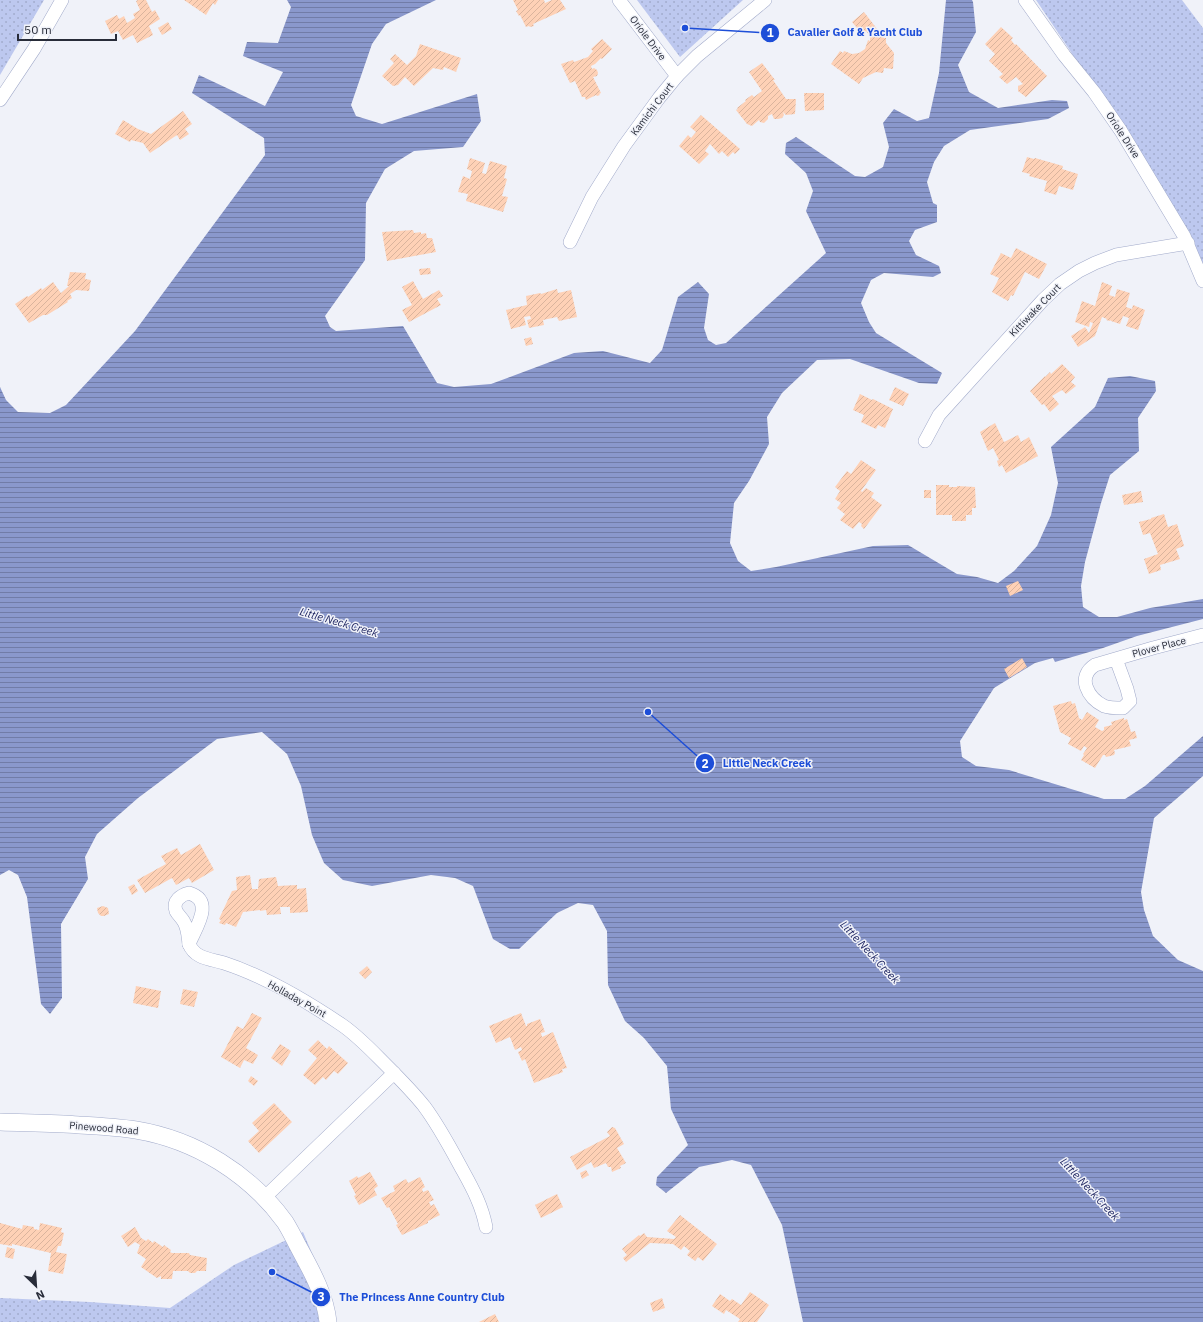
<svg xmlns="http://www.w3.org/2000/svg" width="1203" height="1322" viewBox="0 0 1203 1322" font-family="'IBM Plex Sans',sans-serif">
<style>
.grass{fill:url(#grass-dots)}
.water{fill:url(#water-rules)}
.building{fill:url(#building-hatch)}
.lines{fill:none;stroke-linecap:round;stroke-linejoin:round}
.minor-casing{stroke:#a1aaca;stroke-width:14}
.tertiary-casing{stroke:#a1aaca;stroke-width:18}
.minor{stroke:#fff;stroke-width:13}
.tertiary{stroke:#fff;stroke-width:17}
.labels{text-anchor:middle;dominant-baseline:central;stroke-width:3;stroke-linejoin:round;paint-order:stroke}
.street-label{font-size:10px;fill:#282c39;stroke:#f0f2f9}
.water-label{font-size:11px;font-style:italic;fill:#1b225f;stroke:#f0f2f9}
.leader{fill:none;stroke:#1d4ed8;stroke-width:1.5}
.callout-dot{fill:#1d4ed8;stroke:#f0f2f9;stroke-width:1.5}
.mark-label{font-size:12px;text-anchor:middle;font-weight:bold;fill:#fff}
.callout-label{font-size:11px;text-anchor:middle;font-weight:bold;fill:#1d4ed8;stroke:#f0f2f9;stroke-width:3;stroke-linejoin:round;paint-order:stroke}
</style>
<defs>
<pattern id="grass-dots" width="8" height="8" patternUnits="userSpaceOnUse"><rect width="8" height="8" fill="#bdc8ef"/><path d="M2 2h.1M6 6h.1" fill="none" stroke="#a2acce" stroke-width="1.8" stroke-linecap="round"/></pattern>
<pattern id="water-rules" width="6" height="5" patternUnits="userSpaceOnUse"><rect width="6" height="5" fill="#8a98cc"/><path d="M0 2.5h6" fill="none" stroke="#717ca7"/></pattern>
<pattern id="building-hatch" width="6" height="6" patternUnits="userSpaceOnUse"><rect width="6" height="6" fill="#fed1b6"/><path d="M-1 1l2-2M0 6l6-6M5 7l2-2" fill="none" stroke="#dab49d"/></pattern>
</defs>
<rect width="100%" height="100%" fill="#f0f2f9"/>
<g class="grass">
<polygon points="0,0 44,0 0,75"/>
<polygon points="637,0 743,0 680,57"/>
<polygon points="1036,0 1182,0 1203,28 1203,264 1196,258 1137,166 1071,52"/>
<polygon points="303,1232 323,1279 332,1322 0,1322 0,1298 90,1302 170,1308 234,1265"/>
</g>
<polygon class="water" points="287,0 436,0 386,24 372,44 351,105 356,116 382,124 477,94 481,121 463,147 414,151 385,169 366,203 365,260 325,316 330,327 336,331 403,326 437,383 454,387 491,384 574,353 603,351 650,363 662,350 678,297 698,282 709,294 704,328 708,340 716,345 726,343 826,253 806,211 813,191 806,173 785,154 786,143 796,137 855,176 865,177 883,167 889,147 883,123 894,109 917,121 929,118 939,73 946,0 972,0 973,2 976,32 958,65 969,92 998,108 1052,100 1067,101 1069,108 1048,119 970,130 944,146 934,162 927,182 933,203 937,205 937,222 915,230 909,241 916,255 939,266 941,273 933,277 884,273 871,280 861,303 869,322 876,333 942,373 937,384 919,383 850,359 817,360 782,393 767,417 769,444 749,481 734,503 730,543 738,561 751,571 776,567 873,546 908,545 957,574 977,577 998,583 1014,571 1037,546 1051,515 1058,483 1051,447 1095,407 1108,378 1130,376 1155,381 1156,391 1138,418 1139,451 1110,475 1101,503 1085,562 1081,586 1083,607 1099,617 1117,617 1150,608 1203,599 1203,619 1137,636 1103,648 1055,662 1053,658 1035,663 994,688 960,741 962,757 976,766 1009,770 1104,799 1125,799 1145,786 1203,736 1203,776 1154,818 1141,892 1144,910 1153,936 1178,960 1203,971 1203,1322 803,1322 782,1225 751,1165 732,1160 699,1167 666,1193 656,1185 657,1177 688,1145 671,1109 667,1066 644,1038 625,1021 608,985 607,931 593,905 578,903 557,913 519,949 510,949 493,939 473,886 455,878 431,875 372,886 343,880 324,863 312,835 301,786 287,754 262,732 217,739 138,798 97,834 85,857 88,879 61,924 62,998 50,1014 41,1004 27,897 18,875 9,870 0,875 0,387 6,400 18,412 50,413 66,405 135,331 265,155 264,138 192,93 199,75 265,106 283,72 243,56 247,42 278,43 291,7"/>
<g class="building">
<polygon points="138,0 146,0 152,12 155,10 160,19 149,26 153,35 137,43 133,35 123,40 118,31 111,34 105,21 117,15 119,19 124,16 127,23 135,18 133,14 140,10 136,1"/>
<polygon points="184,0 218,0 215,5 213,3 206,15"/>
<polygon points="513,0 544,0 545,3 552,0 560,0 566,9 533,24 534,26 530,27 529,26 526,27 520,15 519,16 516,11 518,10"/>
<polygon points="864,12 884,38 886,38 886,43 894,53 893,69 884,68 883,73 876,72 863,78 859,84 831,64 840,51 843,53 844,51 852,54 859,53 865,49 868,40 870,41 870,36 866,31 862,34 852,22"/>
<polygon points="168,22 172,29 162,35 158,28"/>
<polygon points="1001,27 1013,38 1011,40 1015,45 1016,44 1047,76 1026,97 1018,91 1018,86 1023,84 1016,77 1007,84 999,77 1003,74 989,61 995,54 985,44"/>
<polygon points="602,39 612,49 602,59 601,58 595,64 591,66 592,69 594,68 597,70 598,73 597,76 593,77 601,93 599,94 600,95 597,96 596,95 586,100 585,97 582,97 575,81 570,83 561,64 573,60 574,62 588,57 593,51 591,49"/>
<polygon points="420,44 461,58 456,72 444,67 443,70 433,68 414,86 405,77 398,85 393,86 382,76 394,63 390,59 395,54 407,65 416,56"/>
<polygon points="762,63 775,80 773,80 786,99 796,99 795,114 786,115 783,112 784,115 782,118 778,119 774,119 772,114 768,116 768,119 764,123 760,122 759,120 752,126 747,124 736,110 738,109 737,108 746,101 745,100 752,95 754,97 762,91 749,72"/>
<polygon points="804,93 824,93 824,110 805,111"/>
<polygon points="183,111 192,124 185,129 189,134 180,140 177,135 150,153 143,143 131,140 130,142 115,134 123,120 138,129 151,134"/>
<polygon points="701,115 740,149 735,154 733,152 728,157 722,151 719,154 710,144 705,151 709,154 699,164 679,146 688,135 691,138 696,132 690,127"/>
<polygon points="1027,157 1034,159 1035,158 1063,166 1062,169 1078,174 1073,190 1059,186 1056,195 1044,191 1047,181 1029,176 1030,174 1022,172"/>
<polygon points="470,158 485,163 482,173 486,174 490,161 507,166 504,178 507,179 502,196 508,197 503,212 466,201 468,194 458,192 463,176 470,179 472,171 467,169"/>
<polygon points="413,230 414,233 421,232 421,234 426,233 427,238 432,238 436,252 387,261 382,232"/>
<polygon points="1016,248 1047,264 1039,279 1025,272 1013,296 1011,295 1008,301 992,292 999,278 990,274 1001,253 1011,258"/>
<polygon points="430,268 431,274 420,275 419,269"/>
<polygon points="70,272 86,273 85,279 91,280 89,291 76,290 70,294 72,298 67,301 68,302 47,315 43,315 29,323 15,304 27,296 28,297 41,288 42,290 53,282 61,293 69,286 67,286"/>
<polygon points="413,281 423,299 439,290 443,296 437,299 441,305 409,322 402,310 412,305 402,287"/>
<polygon points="1102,282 1112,286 1109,295 1115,297 1117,289 1130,293 1126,307 1132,309 1133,305 1145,310 1138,330 1126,326 1129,318 1123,316 1120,324 1111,321 1111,320 1110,321 1106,320 1107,319 1102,317 1095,336 1078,347 1071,336 1085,327 1089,333 1093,323 1090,322 1089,327 1075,322 1082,301 1095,306"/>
<polygon points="557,289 558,293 571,290 577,317 559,321 557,317 543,320 544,325 529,328 527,320 531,319 530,316 524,317 526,325 511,329 506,310 527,305 526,296 540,293 541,294"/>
<polygon points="531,337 533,344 526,346 524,339"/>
<polygon points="1062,364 1075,377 1071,382 1076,386 1066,394 1062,390 1052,396 1059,404 1050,412 1044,404 1042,405 1030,391 1045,376 1045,377 1050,372 1051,374"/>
<polygon points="895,387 909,394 903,406 889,400"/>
<polygon points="860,394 872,400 873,399 893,409 885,428 878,425 876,429 861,422 864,415 853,410"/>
<polygon points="995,423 1004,442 1018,435 1021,442 1029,437 1038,456 1006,473 1002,465 999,467 997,461 999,460 993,448 988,451 980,432"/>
<polygon points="861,460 876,470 861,491 862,492 866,488 874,493 871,497 882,505 864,529 861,526 862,524 859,522 853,529 840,520 845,514 837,508 841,503 835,499 840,491 835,487 847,471 851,474"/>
<polygon points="936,485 949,485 949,487 957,487 957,486 975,487 976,508 972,508 972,515 966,515 966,521 952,521 952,515 936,515"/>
<rect x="924" y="490" width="7" height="8"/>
<polygon points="1141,491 1143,502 1124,505 1122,495"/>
<polygon points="1164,514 1168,527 1177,524 1184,546 1176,549 1180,559 1160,565 1161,570 1149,574 1144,559 1158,554 1150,533 1143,535 1139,522 1151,519 1151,518"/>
<polygon points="1018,581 1023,590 1010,596 1006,586"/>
<polygon points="1022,658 1027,667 1009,678 1004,669"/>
<polygon points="1071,701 1072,704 1075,703 1079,718 1082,720 1087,712 1099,720 1095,727 1102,731 1104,730 1104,727 1112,725 1111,722 1124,718 1124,720 1127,719 1131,732 1135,731 1137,738 1129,740 1131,746 1114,750 1115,753 1114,755 1106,757 1105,755 1103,755 1095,768 1081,760 1084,755 1083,754 1087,748 1084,746 1081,751 1068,744 1071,738 1060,732 1053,706"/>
<polygon points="200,844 214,870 192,883 189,878 176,885 172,878 145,893 137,880 166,864 161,856 177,848 181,855"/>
<polygon points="250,875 252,889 258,889 259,879 276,877 278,886 297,885 297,889 306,888 308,912 290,913 290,907 280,907 281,914 267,915 266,910 260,911 260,910 243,912 236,927 226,923 225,925 219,923 221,920 219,919 232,891 237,890 236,877"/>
<polygon points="134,884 138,891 132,895 128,887"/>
<polygon points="103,906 108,908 109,914 104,916 101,916 98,913 97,908"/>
<polygon points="367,966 372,972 365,979 359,973"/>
<polygon points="136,986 161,991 158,1008 133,1003"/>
<polygon points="183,989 198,992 194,1007 180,1004"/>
<polygon points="252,1013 262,1018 246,1048 258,1055 253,1064 244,1060 240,1068 221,1057 237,1026 243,1029"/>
<polygon points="521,1013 526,1026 527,1026 527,1024 540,1019 545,1032 541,1033 542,1037 553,1032 567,1068 562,1069 563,1072 534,1083 525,1059 522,1061 518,1052 522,1050 521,1047 515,1050 510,1037 496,1043 489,1026"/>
<polygon points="318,1040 327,1049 329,1046 348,1063 338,1074 334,1071 326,1080 323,1077 315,1085 303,1075 317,1058 308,1050"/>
<polygon points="280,1044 291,1051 282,1066 271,1058"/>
<polygon points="251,1076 258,1081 254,1086 248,1081"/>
<polygon points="274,1103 292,1122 259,1153 248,1141 259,1131 252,1123"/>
<polygon points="612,1127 615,1128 624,1144 617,1148 626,1163 620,1166 621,1168 612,1172 611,1167 608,1167 606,1163 594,1168 591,1162 577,1170 570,1157 610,1136 607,1132"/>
<polygon points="586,1170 589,1175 582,1179 580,1173"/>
<polygon points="370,1172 378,1186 374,1189 377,1195 359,1205 354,1196 356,1195 349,1181 357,1176 358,1178"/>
<polygon points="420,1177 425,1187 422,1189 423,1192 428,1190 434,1200 429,1202 431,1206 434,1204 440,1215 428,1221 428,1223 402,1235 396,1225 398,1224 389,1207 387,1208 381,1198 395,1191 393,1186 406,1179 408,1183"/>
<polygon points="557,1194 563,1207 541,1218 535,1205"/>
<polygon points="680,1215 717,1244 703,1261 698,1257 695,1261 687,1255 690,1251 684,1246 681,1250 673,1244 650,1243 626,1262 623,1258 627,1255 622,1249 639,1235 640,1236 644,1233 647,1237 674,1239 676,1237 667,1231"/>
<polygon points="0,1223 22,1229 23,1225 34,1227 34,1229 39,1230 40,1223 62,1228 61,1232 64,1233 61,1246 58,1246 56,1252 67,1254 63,1274 48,1271 51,1253 12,1244 12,1246 0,1244"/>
<polygon points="135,1227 141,1238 146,1241 148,1239 153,1243 154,1241 163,1247 164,1245 171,1250 170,1252 172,1253 189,1253 190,1255 207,1258 206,1271 197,1271 195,1273 190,1273 188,1271 173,1271 172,1279 161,1279 161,1276 157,1278 141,1267 146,1259 137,1253 140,1245 135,1242 128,1247 121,1236"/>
<polygon points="7,1247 15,1249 13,1259 5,1257"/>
<polygon points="750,1292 769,1305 757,1322 738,1322 740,1319 726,1310 724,1314 712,1306 720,1294 730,1301 732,1299 741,1305"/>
<polygon points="662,1298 665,1308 653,1312 650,1303"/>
<polygon points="495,1314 499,1322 479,1322"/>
</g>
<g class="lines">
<defs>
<g id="minor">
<polyline points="619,0 677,76"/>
<polyline points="1025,0 1064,55 1094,92 1121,131 1184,236 1203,281"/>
<polyline points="0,100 34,49 62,0"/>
<polyline points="570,242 592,197 624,146 659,98 677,76 697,56 765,0"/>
<polyline points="925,441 939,415 1043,300 1060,284 1079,271 1095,263 1116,255 1188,243"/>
<path d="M 1116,659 L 1127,689 L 1130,701 L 1123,708 C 1117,708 1109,708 1104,706 C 1088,698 1076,677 1095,665 L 1153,648 L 1203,635"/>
<path d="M 189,893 C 215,901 196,927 189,944 C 188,936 188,929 184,922 C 182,918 178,915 176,911 C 172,901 181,895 189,893 Z"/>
<path d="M 189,944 C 195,959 211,959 224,963 C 264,976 308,1002 342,1025 C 358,1036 371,1050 385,1064 C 398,1077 412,1091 424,1106 C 439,1126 451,1149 463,1171 C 473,1189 482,1206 486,1227"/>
<polyline points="264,1198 394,1073"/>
</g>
<path id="tertiary" d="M 0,1122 C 26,1123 53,1123 79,1125 C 98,1126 117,1127 136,1130 C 196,1140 250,1174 285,1222 C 290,1230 294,1238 298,1246 C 311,1270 325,1294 328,1322"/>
</defs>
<use href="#minor" class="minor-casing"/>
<use href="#tertiary" class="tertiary-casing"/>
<use href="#minor" class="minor"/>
<use href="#tertiary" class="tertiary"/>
</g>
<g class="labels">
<g class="street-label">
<text transform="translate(648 38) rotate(53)">Oriole Drive</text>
<text transform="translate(652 109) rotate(-53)">Kamichi Court</text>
<text transform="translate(1123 135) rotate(57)">Oriole Drive</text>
<text transform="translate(1035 310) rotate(-46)">Kittiwake Court</text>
<text transform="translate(1159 647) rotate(-15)">Plover Place</text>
<text transform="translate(297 999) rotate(29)">Holladay Point</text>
<text transform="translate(104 1128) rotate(5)">Pinewood Road</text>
</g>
<g class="water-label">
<text transform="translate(339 622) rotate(16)">Little Neck Creek</text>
<text transform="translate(870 952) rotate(47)">Little Neck Creek</text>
<text transform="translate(1090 1189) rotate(47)">Little Neck Creek</text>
</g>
</g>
<path class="leader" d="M685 28L770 33M648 712L705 763M272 1272L321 1297"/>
<g class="callout-dot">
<circle cx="685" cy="28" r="4"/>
<circle cx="648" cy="712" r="4"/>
<circle cx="272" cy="1272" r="4"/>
<circle cx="770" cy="33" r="10"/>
<circle cx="705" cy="763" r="10"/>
<circle cx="321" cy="1297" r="10"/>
</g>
<g class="mark-label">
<text x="770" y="37">1</text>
<text x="705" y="768">2</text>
<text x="321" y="1301">3</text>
</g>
<g class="callout-label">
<text x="855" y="36">Cavalier Golf &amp; Yacht Club</text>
<text x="767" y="767">Little Neck Creek</text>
<text x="422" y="1301">The Princess Anne Country Club</text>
</g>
<g transform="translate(36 1286) rotate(155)" stroke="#f0f2f9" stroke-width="3" paint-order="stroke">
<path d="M0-3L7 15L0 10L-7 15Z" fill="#282c39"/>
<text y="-6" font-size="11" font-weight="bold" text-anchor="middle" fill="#282c39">N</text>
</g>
<path d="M18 34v6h98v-6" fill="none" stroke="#282c39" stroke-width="2"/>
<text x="24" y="34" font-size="12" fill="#282c39" stroke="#f0f2f9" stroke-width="3" paint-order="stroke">50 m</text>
</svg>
